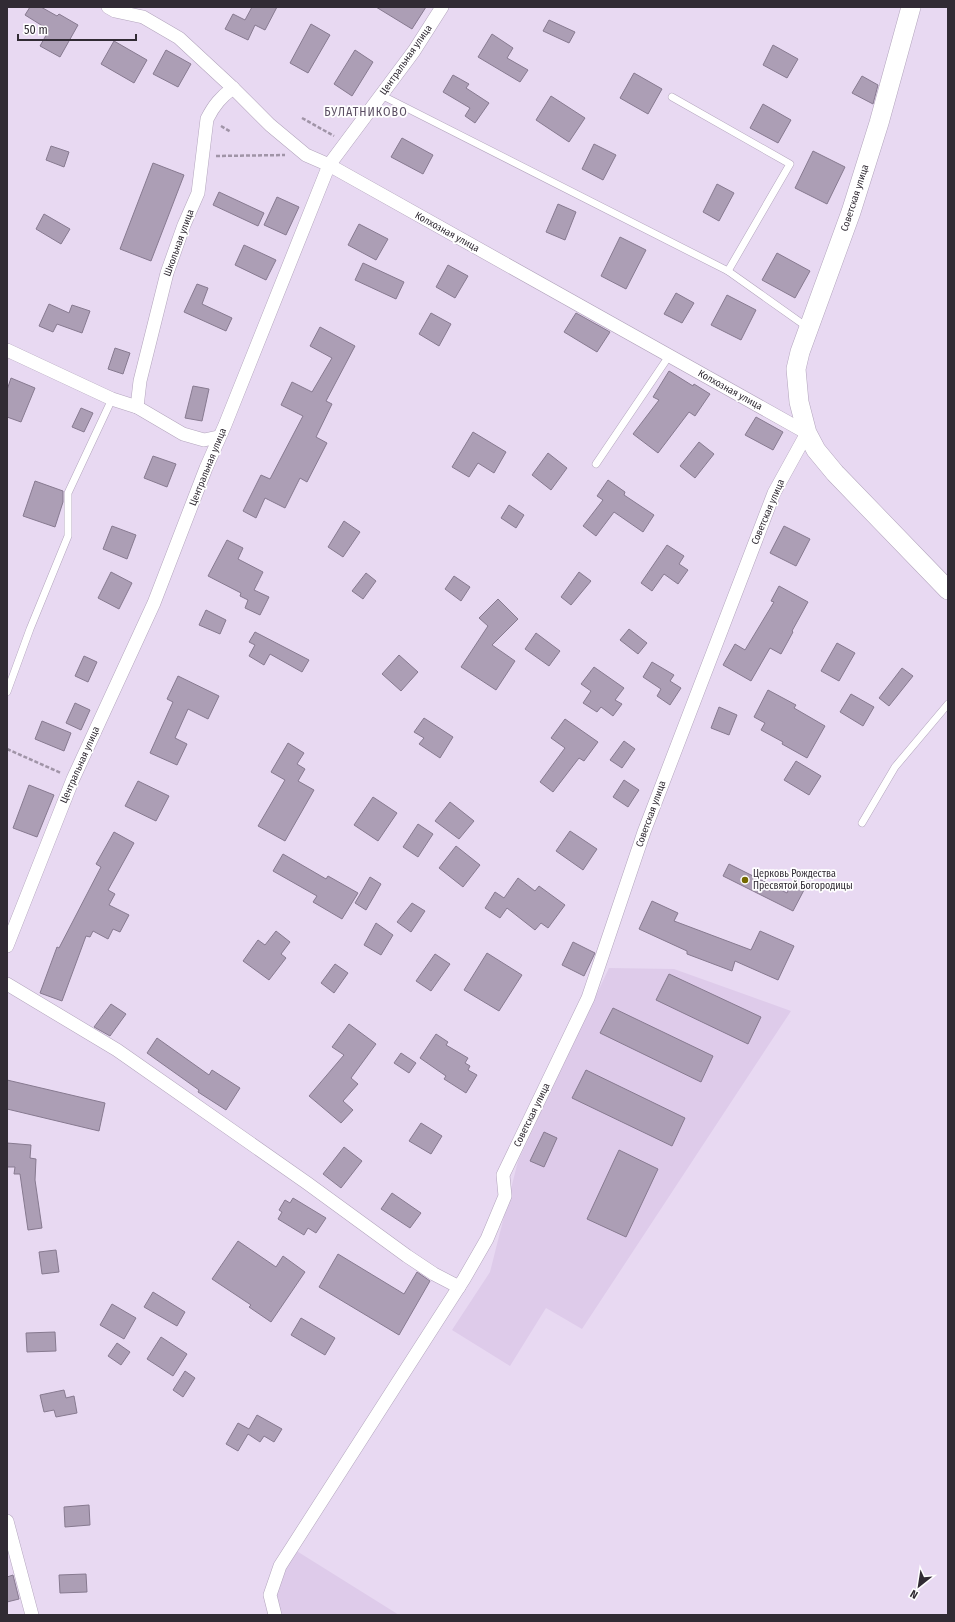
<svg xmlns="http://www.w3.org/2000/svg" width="955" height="1622" viewBox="0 0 955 1622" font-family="'Fira Sans Condensed',sans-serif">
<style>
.built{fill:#decbea}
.building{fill:#ac9eb5;stroke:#877a90}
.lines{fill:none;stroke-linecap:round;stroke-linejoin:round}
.lane-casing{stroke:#b3a5bd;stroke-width:8}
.street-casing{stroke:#b3a5bd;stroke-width:14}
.secondary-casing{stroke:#b3a5bd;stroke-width:20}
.path{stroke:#a094a7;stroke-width:2.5;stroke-dasharray:4 2;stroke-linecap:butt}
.lane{stroke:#fff;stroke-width:7}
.street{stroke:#fff;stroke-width:13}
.secondary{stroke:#fff;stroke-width:19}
.poi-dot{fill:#746900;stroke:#fff;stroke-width:1.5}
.labels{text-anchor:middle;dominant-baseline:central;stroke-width:3.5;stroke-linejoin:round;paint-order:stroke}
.street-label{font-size:10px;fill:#312b34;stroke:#fff}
.poi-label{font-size:10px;fill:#312b34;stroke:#fff;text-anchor:start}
.quarter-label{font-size:12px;letter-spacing:1px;fill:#5c4f64;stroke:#fff}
</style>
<rect width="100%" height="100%" fill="#e8d9f2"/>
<g class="built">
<polygon points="609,968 674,969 791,1011 582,1329 546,1308 510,1366 452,1330 490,1272 518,1161"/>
<polygon points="295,1550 399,1615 280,1615 275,1585"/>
</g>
<g class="building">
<polygon points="30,7 41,7 57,16 59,14 78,25 60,57 40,46 49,30 25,15"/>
<polygon points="252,7 277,7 265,30 255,25 248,40 225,29 233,14 245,20"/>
<polygon points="376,7 426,7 412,29"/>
<polygon points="549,20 575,32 569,43 543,31"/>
<polygon points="311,24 330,35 308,73 290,63"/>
<polygon points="492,34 513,48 507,58 528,70 520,82 478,57"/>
<polygon points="114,41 147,60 134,83 101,64"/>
<polygon points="773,45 798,59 787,78 763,65"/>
<polygon points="166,50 191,64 178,87 153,74"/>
<polygon points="355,50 373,62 352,96 334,84"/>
<polygon points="634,73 662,89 648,114 620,98"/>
<polygon points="453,75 469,84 466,88 489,103 475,123 465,116 470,108 443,92"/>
<polygon points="862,76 878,85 873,104 852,93"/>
<polygon points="551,96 585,118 569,142 536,120"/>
<polygon points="763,104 791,120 778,143 750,128"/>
<polygon points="402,138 433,155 423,174 391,157"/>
<polygon points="594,144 616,155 603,180 582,169"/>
<polygon points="51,146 69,152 64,167 46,160"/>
<polygon points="813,151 845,167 827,204 795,188"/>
<polygon points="153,163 184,175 151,261 120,249"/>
<polygon points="717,184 734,193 719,221 703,212"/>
<polygon points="219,192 264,213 258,226 213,205"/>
<polygon points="277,197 299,207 286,235 264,225"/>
<polygon points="558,204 576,212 565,240 546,232"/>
<polygon points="44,214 70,229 61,244 36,229"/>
<polygon points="359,224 388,239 376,260 348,245"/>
<polygon points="620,237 646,250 626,289 601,276"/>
<polygon points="244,245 276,260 266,280 235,265"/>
<polygon points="777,253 810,271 795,298 762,280"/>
<polygon points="363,263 404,282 396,299 355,280"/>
<polygon points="448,265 468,276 455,298 436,287"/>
<polygon points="197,284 208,288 202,304 232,318 226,331 184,312"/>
<polygon points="676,293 694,303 682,323 664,314"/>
<polygon points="727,295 756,310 741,340 711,325"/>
<polygon points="49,304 69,313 72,305 90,311 82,333 57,324 53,332 39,326"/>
<polygon points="431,313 451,324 439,346 419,334"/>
<polygon points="576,313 610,332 597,352 564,332"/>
<polygon points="320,327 355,346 326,401 332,404 316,437 327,443 307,482 300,478 285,508 265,498 256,518 243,511 261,475 270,479 303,416 281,405 292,382 312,392 332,358 310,346"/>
<polygon points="115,348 130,353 123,374 108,369"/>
<polygon points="669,371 693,386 694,384 710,394 695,416 689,412 658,453 633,434 659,400 653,397"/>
<polygon points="11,378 35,388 21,422 7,417 7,390"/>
<polygon points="193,386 209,389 202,421 185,418"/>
<polygon points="81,408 93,413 84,432 72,427"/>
<polygon points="756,417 783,432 773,450 745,435"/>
<polygon points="473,432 506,452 494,473 478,463 469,477 452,467"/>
<polygon points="699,442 714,454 695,478 680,466"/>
<polygon points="548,453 567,468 551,490 532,475"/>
<polygon points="153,456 176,464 167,487 144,478"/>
<polygon points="608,480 625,492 624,495 654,515 643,532 614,512 596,536 583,526 603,500 597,496"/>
<polygon points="35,481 63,491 63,502 55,527 23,516"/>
<polygon points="509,505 524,515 516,528 501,518"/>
<polygon points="344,521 360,532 343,557 328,547"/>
<polygon points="112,526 136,535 127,559 103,549"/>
<polygon points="784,526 810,539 796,566 770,553"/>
<polygon points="227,540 243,548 238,559 263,572 254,590 269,597 260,615 245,608 248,600 240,596 241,593 208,576"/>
<polygon points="667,545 684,556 679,564 688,570 678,584 664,574 652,591 641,583"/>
<polygon points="111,572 132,583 119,609 98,598"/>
<polygon points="579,572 591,581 571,605 561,597"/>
<polygon points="366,573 376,581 363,599 352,591"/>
<polygon points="454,576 470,587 461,601 445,589"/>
<polygon points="779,586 808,602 792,631 793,632 781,654 770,648 751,681 723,665 735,644 745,650 774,602 771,601"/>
<polygon points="498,599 518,619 492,645 515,661 496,690 461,667 488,626 479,618"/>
<polygon points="206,610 226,620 220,634 199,625"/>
<polygon points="629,629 647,643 638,654 620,640"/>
<polygon points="255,632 309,660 302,672 270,654 264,665 249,656 255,645 249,642"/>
<polygon points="536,633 560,651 549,666 525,649"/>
<polygon points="837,643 855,653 839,681 821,671"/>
<polygon points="399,655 418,672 401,691 382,674"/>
<polygon points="84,656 97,662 88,682 75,676"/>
<polygon points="652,662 674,675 670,681 681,688 670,705 657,696 661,689 643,677"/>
<polygon points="594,667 624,688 615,700 622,704 613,716 601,707 597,712 583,703 591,691 581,684"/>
<polygon points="902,668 913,676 889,706 879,698"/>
<polygon points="178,676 219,696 208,719 188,709 175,738 187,744 177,765 150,753 173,702 167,699"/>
<polygon points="768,690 796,705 794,708 825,726 807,758 782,744 783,742 761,730 765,723 754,717"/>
<polygon points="851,694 874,707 863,726 840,712"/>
<polygon points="75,703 90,710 81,730 66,723"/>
<polygon points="719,707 737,715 729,735 711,728"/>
<polygon points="424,718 453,737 440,758 419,744 424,738 414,732"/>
<polygon points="565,719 598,742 584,761 579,758 553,792 540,782 565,748 551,738"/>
<polygon points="42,721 71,733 64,751 35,739"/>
<polygon points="624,741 635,749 622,768 610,760"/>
<polygon points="288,743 304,753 297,764 305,769 298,781 314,790 285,841 258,826 285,780 271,772"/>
<polygon points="796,761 821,776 809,795 784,780"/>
<polygon points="624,780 639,790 628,807 613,797"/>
<polygon points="138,781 169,796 156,821 125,806"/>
<polygon points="29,785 54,795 37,837 13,828"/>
<polygon points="373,797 397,813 378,841 354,825"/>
<polygon points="450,802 474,821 459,839 435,821"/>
<polygon points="418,824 433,834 418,857 403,847"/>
<polygon points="570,831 597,849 583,870 556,851"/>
<polygon points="114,832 134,843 108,890 115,894 109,905 129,915 120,932 113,929 108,939 93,931 90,937 86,936 62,1001 40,993 57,947 59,948 101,867 96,864"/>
<polygon points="456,846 480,865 463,887 439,868"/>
<polygon points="283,854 326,879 328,876 358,893 342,919 313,902 317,896 273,871"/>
<polygon points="729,864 787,893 791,884 804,890 793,911 723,876"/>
<polygon points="370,877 381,884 366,910 355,903"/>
<polygon points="518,878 535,891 539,886 565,905 548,928 541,923 535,930 507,908 500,918 485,908 495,892 504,898"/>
<polygon points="652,901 678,913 674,921 751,950 760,931 794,946 778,980 735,961 732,971 687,954 687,951 639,929"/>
<polygon points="412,903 425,911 411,932 397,922"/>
<polygon points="376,923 393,935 381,955 364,945"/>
<polygon points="276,931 290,942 281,954 286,958 269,980 243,961 258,940 265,945"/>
<polygon points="573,942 595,953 584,976 562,965"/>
<polygon points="487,953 522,975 499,1011 464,990"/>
<polygon points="435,954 450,964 431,991 416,981"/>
<polygon points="335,964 348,973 334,993 321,983"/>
<polygon points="669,974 761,1017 748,1044 656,1000"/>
<polygon points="111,1004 126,1014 110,1036 94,1027"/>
<polygon points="613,1008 713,1056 701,1082 600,1033"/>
<polygon points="349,1024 376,1044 351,1078 358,1084 343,1101 353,1110 341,1123 309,1096 344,1055 332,1047"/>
<polygon points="436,1034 448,1042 446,1045 468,1058 465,1063 470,1066 468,1070 477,1075 466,1093 444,1079 446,1076 420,1058"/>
<polygon points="157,1038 209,1075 212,1070 240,1088 226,1110 198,1092 199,1090 147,1053"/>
<polygon points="401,1053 416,1063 409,1073 394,1063"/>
<polygon points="586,1070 685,1118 672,1146 572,1098"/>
<polygon points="7,1080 105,1103 99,1131 7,1109"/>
<polygon points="421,1123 442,1136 431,1154 409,1141"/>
<polygon points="544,1132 557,1138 544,1167 530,1161"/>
<polygon points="7,1143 31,1145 30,1158 36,1159 35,1180 42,1228 28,1230 20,1174 14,1174 15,1167 7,1167"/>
<polygon points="344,1147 362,1161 341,1188 323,1174"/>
<polygon points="619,1150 658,1169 626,1237 587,1219"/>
<polygon points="392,1193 421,1213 410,1228 381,1209"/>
<polygon points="293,1198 326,1218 316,1233 308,1228 304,1235 278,1219 282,1212 279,1210 285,1200 290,1203"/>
<polygon points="238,1241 276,1267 283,1256 305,1272 271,1322 249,1307 251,1305 212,1279"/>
<polygon points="56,1250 59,1272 42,1274 39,1252"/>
<polygon points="338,1254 404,1294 417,1272 430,1281 399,1335 319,1287"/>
<polygon points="153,1292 185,1312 177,1326 144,1307"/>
<polygon points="112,1304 136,1318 124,1339 100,1325"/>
<polygon points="301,1318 335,1338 325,1355 291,1335"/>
<polygon points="55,1332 56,1351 27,1352 26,1333"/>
<polygon points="161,1337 187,1354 173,1376 147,1359"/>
<polygon points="117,1343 130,1352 121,1365 108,1356"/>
<polygon points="185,1371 195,1378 183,1397 173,1390"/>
<polygon points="64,1390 66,1398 74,1396 77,1413 56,1417 54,1410 44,1412 40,1395"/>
<polygon points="257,1415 282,1429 274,1442 264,1436 260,1442 248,1434 238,1451 226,1444 238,1423 249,1429"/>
<polygon points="89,1505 90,1525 65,1527 64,1507"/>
<polygon points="86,1574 87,1592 60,1593 59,1575"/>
<polygon points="13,1575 19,1599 7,1602 7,1577"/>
</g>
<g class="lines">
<defs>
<g id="lane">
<polyline points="381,95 728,271 807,327"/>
<polyline points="672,97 790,164 728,271"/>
<polyline points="596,464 669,356"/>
<polyline points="7,692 30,629 68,536 68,493 112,399"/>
<polyline points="862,823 895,767 948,704"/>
</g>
<g id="street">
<polyline points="108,7 115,11 143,17 179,38 233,88 270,125 306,155 329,165 807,433 774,493 644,832 588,998 503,1175 505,1196 487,1239 464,1279 280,1566 270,1595 275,1615"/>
<polyline points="7,350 112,399 137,407 183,434 204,440 218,437"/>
<path d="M 137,407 L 140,381 L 167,273 L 184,225 L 198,193 L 207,119 C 214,105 221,97 233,88"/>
<polyline points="7,946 73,779 154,603 206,468 225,425 329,165 414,51 442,7"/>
<polyline points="7,984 117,1050 307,1183 407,1256 434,1274 459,1287"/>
<polyline points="7,1521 32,1615"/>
</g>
<polyline id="secondary" points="911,7 879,123 851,212 800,352 796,369 799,402 807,433 816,450 835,473 948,590"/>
</defs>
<use href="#lane" class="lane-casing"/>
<use href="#street" class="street-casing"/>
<use href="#secondary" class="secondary-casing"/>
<g class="path">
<polyline points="302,118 334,136"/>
<polyline points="221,126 231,132"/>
<polyline points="216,156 285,155"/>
<polyline points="7,749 61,773"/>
</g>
<use href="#lane" class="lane"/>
<use href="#street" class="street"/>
<use href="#secondary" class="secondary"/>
</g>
<circle class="poi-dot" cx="745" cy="880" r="4"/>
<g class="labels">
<g class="street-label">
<text transform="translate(406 60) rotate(-55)">Центральная улица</text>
<text transform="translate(855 198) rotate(-72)">Советская улица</text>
<text transform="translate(447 232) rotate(29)">Колхозная улица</text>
<text transform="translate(179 243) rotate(-70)">Школьная улица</text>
<text transform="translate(730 390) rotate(29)">Колхозная улица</text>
<text transform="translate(208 467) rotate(-68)">Центральная улица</text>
<text transform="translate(768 512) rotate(-67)">Советская улица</text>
<text transform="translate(80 765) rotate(-66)">Центральная улица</text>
<text transform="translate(651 814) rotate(-70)">Советская улица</text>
<text transform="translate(532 1115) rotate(-64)">Советская улица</text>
</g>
<g class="poi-label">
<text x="753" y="874">Церковь Рождества<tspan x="753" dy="12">Пресвятой Богородицы</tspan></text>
</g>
<g class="quarter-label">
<text x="366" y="112">БУЛАТНИКОВО</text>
</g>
</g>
<rect width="955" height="1622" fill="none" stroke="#312b34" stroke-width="16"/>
<g transform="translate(919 1586) rotate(210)" stroke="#ffffff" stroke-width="3" paint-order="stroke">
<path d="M0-3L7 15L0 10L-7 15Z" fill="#312b34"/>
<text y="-6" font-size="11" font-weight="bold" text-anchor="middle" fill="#312b34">N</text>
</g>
<path d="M18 34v6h118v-6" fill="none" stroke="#312b34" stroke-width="2"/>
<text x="24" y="34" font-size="12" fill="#312b34" stroke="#ffffff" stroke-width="3" paint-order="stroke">50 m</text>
</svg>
